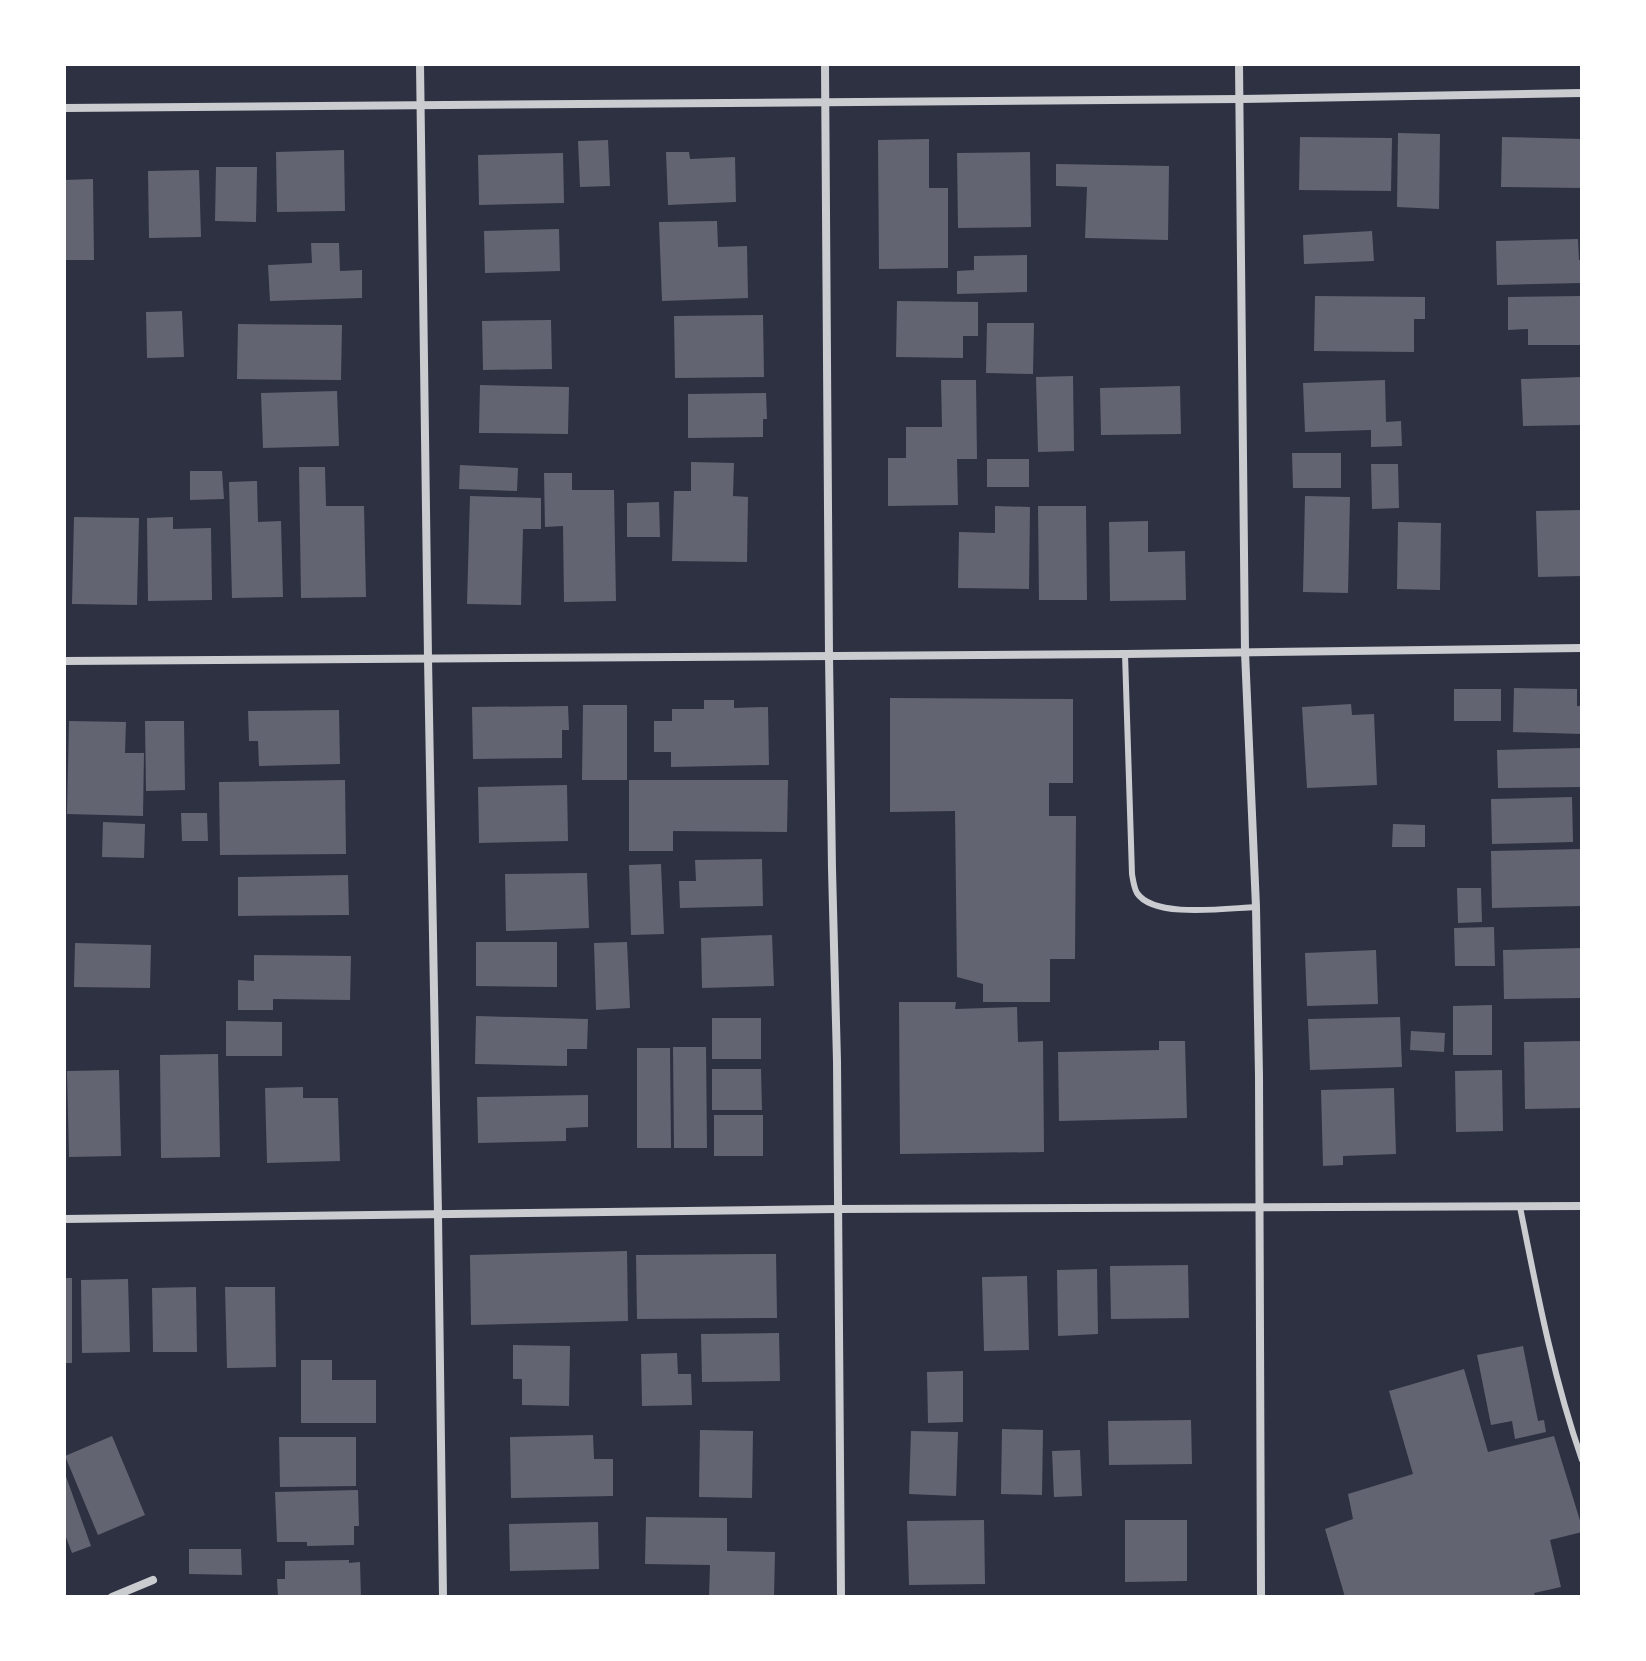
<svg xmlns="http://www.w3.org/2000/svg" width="1646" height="1661" viewBox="0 0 1646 1661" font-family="'Varela Round',sans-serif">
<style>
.building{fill:#626471}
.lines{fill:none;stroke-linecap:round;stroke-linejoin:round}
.service{stroke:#caccd0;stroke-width:6}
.minor{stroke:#caccd0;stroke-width:8}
</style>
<rect width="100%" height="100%" fill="#2d3142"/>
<g class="building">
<polygon points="1398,133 1440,134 1439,209 1397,207"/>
<polygon points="1300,137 1392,138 1391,191 1299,190"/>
<polygon points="1502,137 1582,139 1582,188 1501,187"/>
<polygon points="929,139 929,188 948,188 948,268 879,269 878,140"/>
<polygon points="608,140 610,186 580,187 578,141"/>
<polygon points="344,150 345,211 277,212 276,152"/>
<polygon points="666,152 689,152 690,159 735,157 736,202 668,205"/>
<polygon points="1030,152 1031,227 958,228 957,153"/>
<polygon points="563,153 564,203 479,205 478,155"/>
<polygon points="1056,164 1169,166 1168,240 1085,238 1087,187 1056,186"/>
<polygon points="216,167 257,167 256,222 215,221"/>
<polygon points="199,170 201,237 149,238 148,171"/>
<polygon points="93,179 94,260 64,260 64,180"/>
<polygon points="717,221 718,247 747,246 748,298 662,301 659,222"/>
<polygon points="559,229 560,271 485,273 484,231"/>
<polygon points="1372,231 1374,261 1304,264 1303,235"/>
<polygon points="1578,239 1579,260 1582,260 1582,283 1497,285 1496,241"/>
<polygon points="311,243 339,243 340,271 362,270 362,298 270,301 268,265 312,263"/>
<polygon points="1027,255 1027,292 957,294 957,271 974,270 974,256"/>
<polygon points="1315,296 1425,297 1425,319 1414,319 1414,352 1314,351"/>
<polygon points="1582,296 1582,345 1528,345 1528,329 1508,330 1508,297"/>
<polygon points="897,301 978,302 978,336 963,336 963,358 896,357"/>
<polygon points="182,311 184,357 147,358 146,312"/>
<polygon points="763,315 764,377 675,378 674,316"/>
<polygon points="551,320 552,369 483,370 482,321"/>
<polygon points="987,323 1034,323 1033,374 986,373"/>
<polygon points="238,324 342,325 341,380 237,379"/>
<polygon points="1073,376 1074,451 1038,452 1036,377"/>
<polygon points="1582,377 1582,425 1523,426 1521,379"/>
<polygon points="941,380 976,380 977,459 957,459 958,505 888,506 888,458 906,458 906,427 942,427"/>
<polygon points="1385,380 1386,422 1401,421 1402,446 1371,447 1371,430 1305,432 1303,383"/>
<polygon points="480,385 569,387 568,434 479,433"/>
<polygon points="1180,386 1181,434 1101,435 1100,388"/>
<polygon points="337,391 339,446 263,448 261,393"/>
<polygon points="766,393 767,419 763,419 763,437 688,438 688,394"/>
<polygon points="1292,453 1341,453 1341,488 1293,488"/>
<rect x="987" y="459" width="42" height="28"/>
<polygon points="691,462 734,463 733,496 748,497 747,562 672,561 674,491 691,491"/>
<polygon points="1371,464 1398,464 1399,508 1372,509"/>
<polygon points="460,465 518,468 517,491 459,489"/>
<polygon points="299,467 325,467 326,506 364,506 366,597 301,598"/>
<polygon points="190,471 222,471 224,499 190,500"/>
<polygon points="544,473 572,473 572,490 614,490 616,601 564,602 563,526 545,527"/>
<polygon points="257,481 258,522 281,521 283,597 232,598 229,482"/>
<polygon points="470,496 541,498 541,529 523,529 521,605 467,604"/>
<polygon points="1305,496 1350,497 1348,593 1303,592"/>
<polygon points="659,502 660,537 627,537 627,503"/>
<polygon points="995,506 1030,507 1029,589 958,588 959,532 995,533"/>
<polygon points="1038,506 1086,506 1087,600 1039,600"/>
<polygon points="1582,510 1582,576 1538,577 1536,511"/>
<polygon points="74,517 139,518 137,605 72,604"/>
<polygon points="173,517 173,529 211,528 212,600 148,601 147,518"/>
<polygon points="1148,521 1148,552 1185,551 1186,600 1110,601 1109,522"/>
<polygon points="1398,522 1441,523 1440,590 1397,589"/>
<polygon points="1514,688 1577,689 1577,706 1582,706 1582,734 1513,732"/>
<rect x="1454" y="689" width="47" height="32"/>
<polygon points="890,698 1073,699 1073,783 1049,783 1049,816 1076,816 1075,959 1050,959 1050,1002 983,1002 983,984 957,977 955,811 890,812"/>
<polygon points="704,700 734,700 734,708 768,707 769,765 671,767 671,752 654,752 654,721 672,721 672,709 704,709"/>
<polygon points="1351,704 1352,715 1374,714 1377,785 1307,788 1302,707"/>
<polygon points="583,705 627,705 627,780 582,780"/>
<polygon points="568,706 569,730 562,730 562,758 473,759 472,707"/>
<polygon points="339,710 340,764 259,766 258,741 249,741 248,711"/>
<polygon points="69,721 126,722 125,753 144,753 143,816 67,814"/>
<polygon points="145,721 184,721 185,790 146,791"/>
<polygon points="1582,748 1582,787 1498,788 1497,750"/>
<polygon points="345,780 346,854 220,855 219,782"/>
<polygon points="629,780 788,780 787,832 673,831 673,851 629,851"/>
<polygon points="567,785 568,841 479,843 478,787"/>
<polygon points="1572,797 1573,842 1492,844 1491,799"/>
<polygon points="181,813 207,813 208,841 182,841"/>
<polygon points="103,822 145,824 144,858 102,857"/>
<polygon points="1393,824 1425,825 1425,847 1392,847"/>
<polygon points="1582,849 1582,906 1492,908 1491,851"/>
<polygon points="762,859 763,906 680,908 679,881 696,881 695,860"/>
<polygon points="661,864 664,934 631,935 629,865"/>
<polygon points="587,873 589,928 506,931 505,874"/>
<polygon points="348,875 349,915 238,916 238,877"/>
<polygon points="1457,888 1481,888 1482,922 1458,923"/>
<polygon points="1494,927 1495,966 1455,966 1454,928"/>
<polygon points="772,935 774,986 702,988 701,938"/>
<polygon points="476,942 557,942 557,987 476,986"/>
<polygon points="627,942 630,1008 596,1010 594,943"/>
<polygon points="75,943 151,945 150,988 74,987"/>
<polygon points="1582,948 1582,998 1504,999 1503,950"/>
<polygon points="1376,950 1378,1004 1307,1006 1305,953"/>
<polygon points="254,955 351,956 350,1000 273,999 273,1010 238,1010 238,980 254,981"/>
<polygon points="899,1002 956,1002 955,1009 1017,1007 1018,1042 1043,1041 1044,1152 900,1154"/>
<polygon points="1492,1005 1492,1055 1453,1055 1453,1006"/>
<polygon points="476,1016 588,1019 587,1049 567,1049 567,1066 475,1064"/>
<polygon points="1400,1017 1402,1067 1310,1070 1308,1019"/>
<rect x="712" y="1018" width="49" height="41"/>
<polygon points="226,1021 282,1022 282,1056 226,1056"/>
<polygon points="1411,1031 1445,1033 1444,1052 1410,1050"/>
<polygon points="1159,1041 1185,1041 1187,1118 1059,1121 1058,1052 1159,1050"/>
<polygon points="1582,1041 1582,1108 1525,1109 1524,1042"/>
<polygon points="673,1047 706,1047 707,1148 674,1148"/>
<polygon points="637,1048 670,1048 671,1148 637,1148"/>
<polygon points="218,1054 220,1157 161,1158 160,1055"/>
<polygon points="712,1069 761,1069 762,1110 712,1110"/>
<polygon points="119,1070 121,1156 69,1157 67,1071"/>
<polygon points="1502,1070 1503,1131 1456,1132 1455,1071"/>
<polygon points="303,1087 303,1098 338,1098 340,1161 267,1163 265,1088"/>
<polygon points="1394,1088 1396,1154 1343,1156 1343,1165 1323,1166 1321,1090"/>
<polygon points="588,1095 588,1127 566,1128 566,1141 478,1143 477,1097"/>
<rect x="714" y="1115" width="49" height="41"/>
<polygon points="627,1251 628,1321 471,1325 470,1255"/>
<polygon points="776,1254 777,1318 637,1319 636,1255"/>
<polygon points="1188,1265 1189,1318 1111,1319 1110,1266"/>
<polygon points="1097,1269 1098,1334 1058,1336 1057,1270"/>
<polygon points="1027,1276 1029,1350 984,1351 982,1277"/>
<rect x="64" y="1278" width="8" height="85"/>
<polygon points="128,1279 130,1352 82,1353 81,1280"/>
<polygon points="196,1287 197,1352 153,1352 152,1288"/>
<polygon points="225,1287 275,1287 276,1367 227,1368"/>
<polygon points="779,1333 780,1381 702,1382 701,1334"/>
<polygon points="513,1345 570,1346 569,1406 522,1405 522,1379 513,1379"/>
<polygon points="1523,1346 1538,1421 1544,1420 1546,1432 1515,1439 1512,1421 1491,1425 1477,1355"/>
<polygon points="677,1353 678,1374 691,1374 692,1405 642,1406 641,1354"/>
<polygon points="301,1360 332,1360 332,1380 376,1380 376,1423 301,1423"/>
<polygon points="1464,1369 1488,1452 1554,1436 1582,1527 1582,1532 1550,1540 1561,1587 1534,1593 1535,1597 1345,1597 1325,1529 1353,1519 1348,1494 1413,1474 1389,1391"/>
<polygon points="963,1371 963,1422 928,1423 927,1372"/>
<polygon points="1191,1420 1192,1464 1109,1465 1108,1421"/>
<polygon points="1002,1429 1043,1430 1042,1495 1001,1494"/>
<polygon points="700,1430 753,1431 752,1498 699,1497"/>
<polygon points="911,1431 958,1432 956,1496 909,1494"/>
<polygon points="593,1435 594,1459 613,1459 613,1496 511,1498 510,1437"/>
<polygon points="112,1436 145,1515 98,1535 65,1456"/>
<polygon points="279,1437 356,1437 356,1486 280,1487"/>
<polygon points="1080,1450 1082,1496 1054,1497 1052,1451"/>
<polygon points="64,1471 91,1546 72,1553 64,1532"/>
<polygon points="358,1490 359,1526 354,1526 354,1545 307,1546 307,1542 277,1542 275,1492"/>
<polygon points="646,1517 727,1518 727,1551 775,1552 774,1597 709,1597 710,1565 645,1564"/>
<polygon points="984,1520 985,1584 909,1585 907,1521"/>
<polygon points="1125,1520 1187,1520 1187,1581 1125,1582"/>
<polygon points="598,1522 599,1569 510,1571 509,1524"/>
<polygon points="189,1549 241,1549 242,1575 189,1574"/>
<polygon points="349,1560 349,1563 360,1562 361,1597 278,1597 277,1579 285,1579 285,1561"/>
</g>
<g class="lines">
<g class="service">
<path d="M 1125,654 L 1132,874 C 1133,880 1134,888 1137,893 C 1154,919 1228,908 1256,907"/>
<path d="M 1520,1207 C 1537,1292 1553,1377 1582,1460"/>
</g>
<g class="minor">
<polyline points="420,64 428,658 438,1214 443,1597"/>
<polyline points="825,64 829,655 832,869 837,1061 841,1597"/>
<polyline points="1239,64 1245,652 1256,907 1259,1076 1261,1597"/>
<polyline points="64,108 1240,99 1582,93"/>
<polyline points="64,661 1125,654 1582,648"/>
<polyline points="64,1219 837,1209 1582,1206"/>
<polyline points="112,1597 153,1580"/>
</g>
</g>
<rect width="1646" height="1661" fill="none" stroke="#ffffff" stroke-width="132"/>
</svg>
